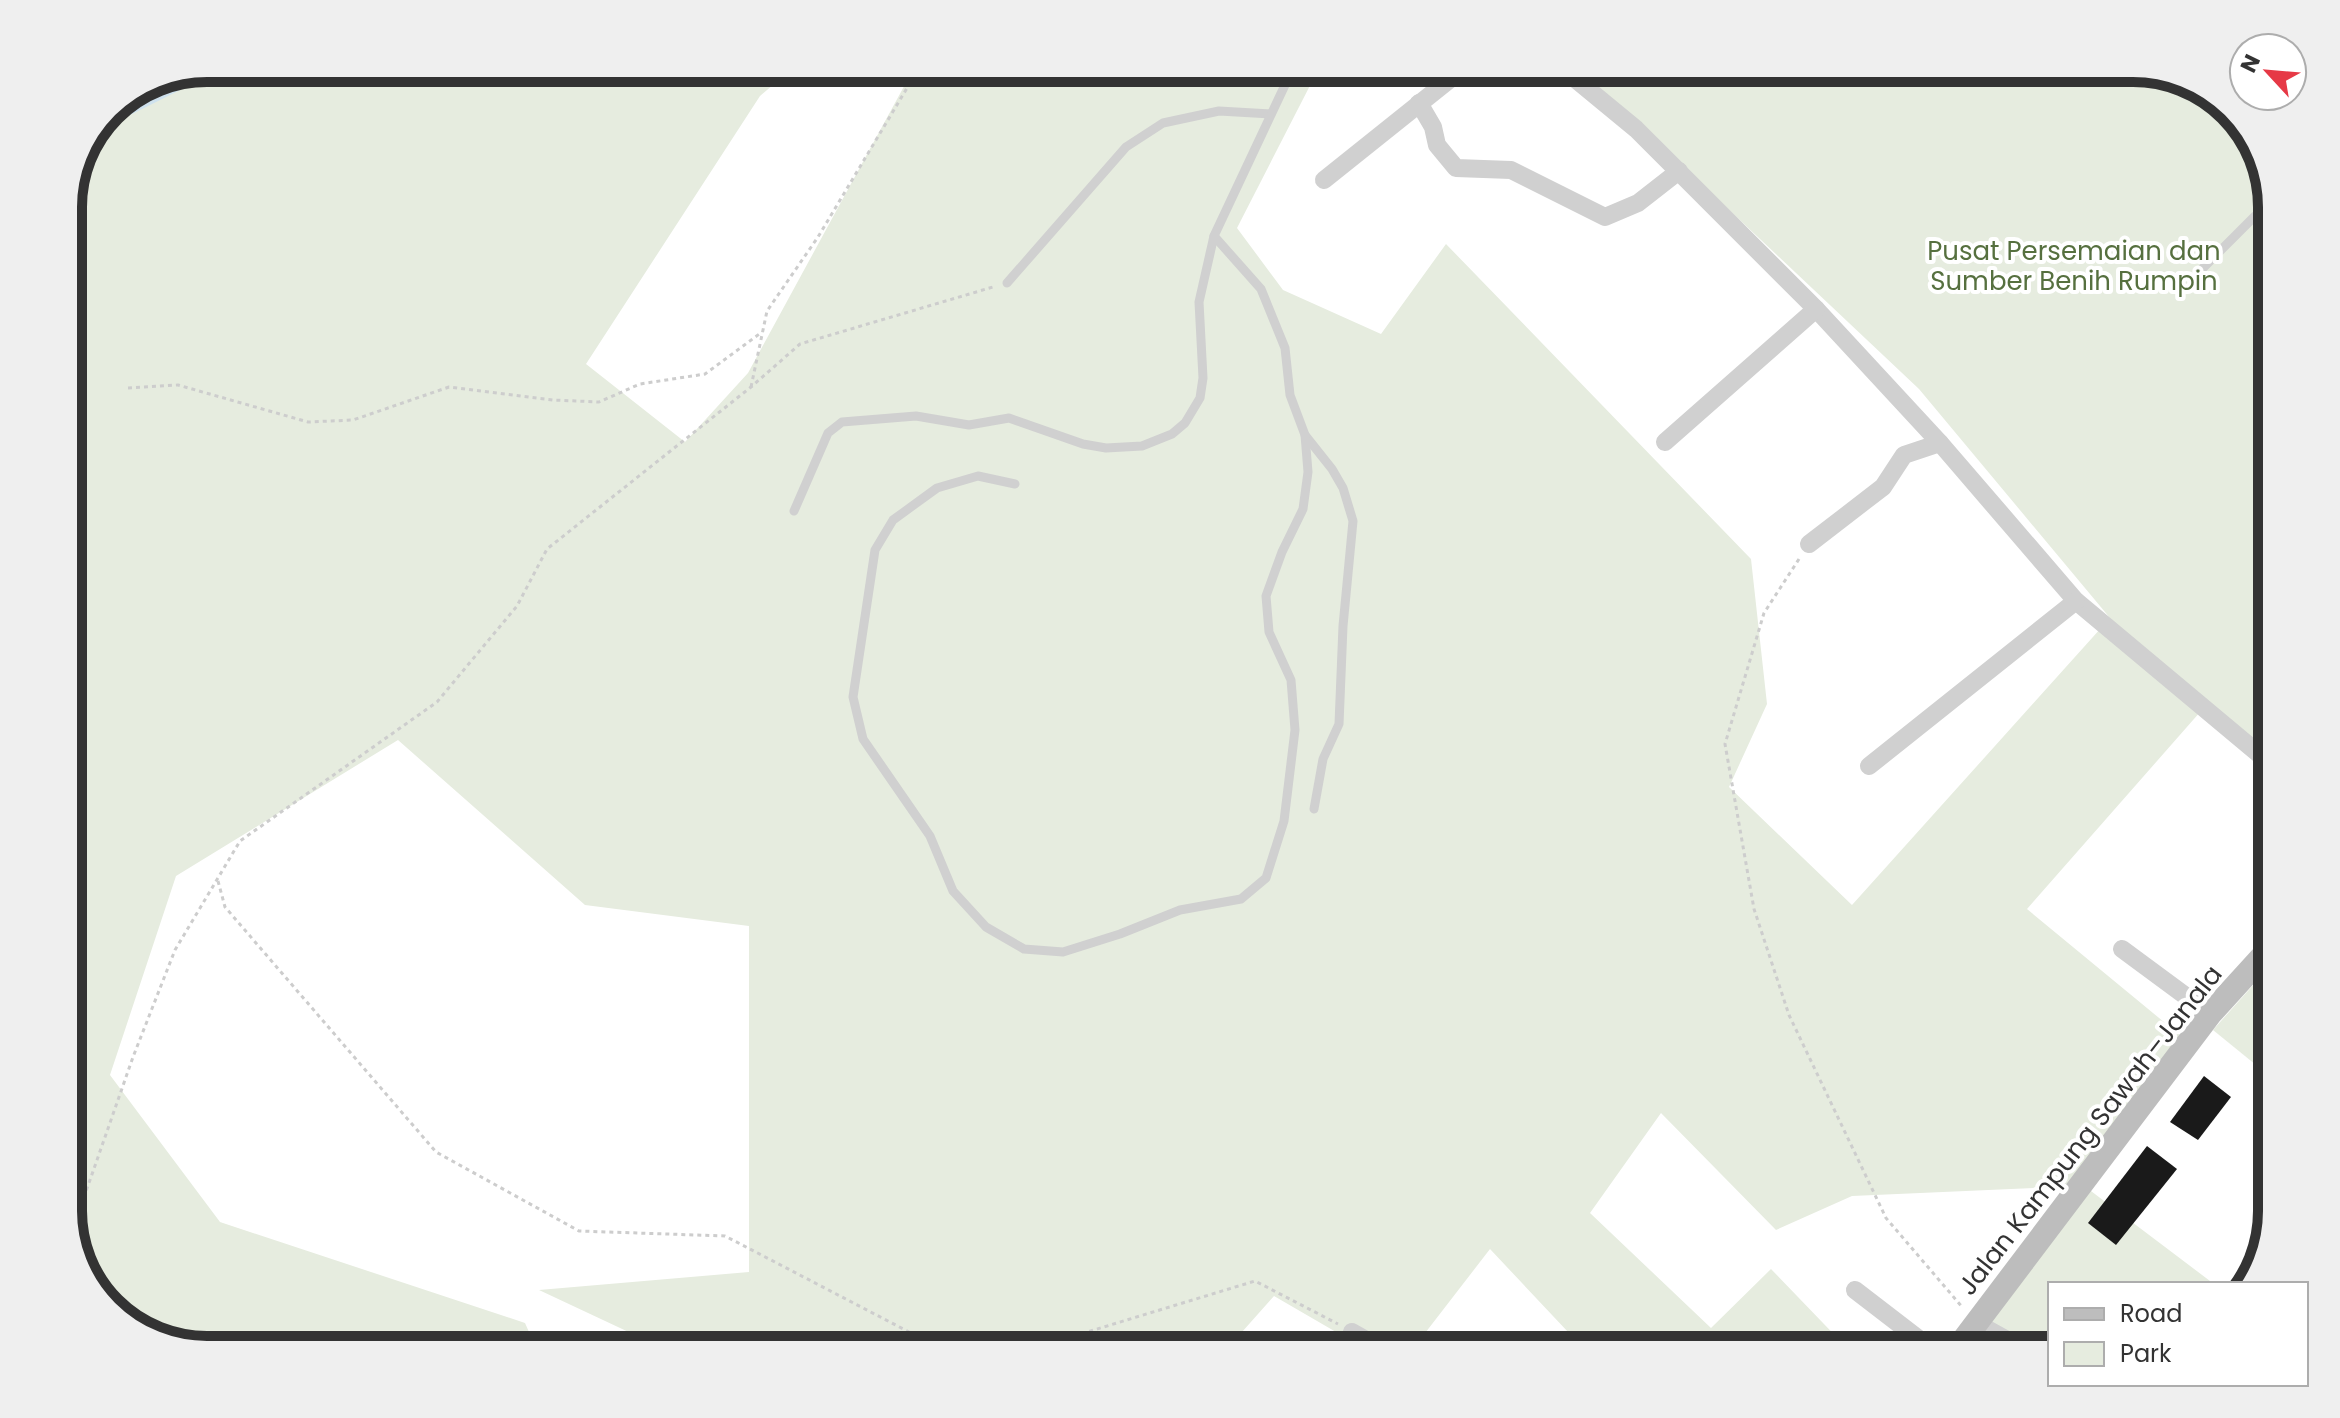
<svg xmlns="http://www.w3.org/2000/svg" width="2340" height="1418" viewBox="0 0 2340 1418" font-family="Poppins,sans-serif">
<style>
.green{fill:#e6ecdf}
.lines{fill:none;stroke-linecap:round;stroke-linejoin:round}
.river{stroke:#cfe2ee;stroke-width:34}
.building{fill:#1a1a1a}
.path{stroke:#cdcdcd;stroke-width:3;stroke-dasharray:4 4;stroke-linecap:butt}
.lane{stroke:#d0d0d0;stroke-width:9}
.street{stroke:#d0d0d0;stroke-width:18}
.secondary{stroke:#bdbdbd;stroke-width:24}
.labels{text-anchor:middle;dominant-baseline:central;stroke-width:8;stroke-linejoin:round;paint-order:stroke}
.park-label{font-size:26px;fill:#56703f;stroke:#fff}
.street-label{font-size:26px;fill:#333;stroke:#fff}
.rim{fill:none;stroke:#333;stroke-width:10}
</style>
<rect width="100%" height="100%" fill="#fff"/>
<g class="green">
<polygon points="207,68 793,68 760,96 586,364 685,442 748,373 914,68 1319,68 1237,228 1283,290 1381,334 1446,244 1751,559 1767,704 1729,787 1852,905 2110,618 1919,389 1585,74 1588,68 2133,68 2203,87 2253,137 2272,199 2272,767 2208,703 2027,909 2193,1046 2083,1185 2214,1284 2050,1284 2050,1350 2006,1350 1980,1333 2082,1186 1852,1196 1776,1230 1661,1113 1590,1213 1711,1328 1771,1269 1849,1350 1585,1350 1490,1249 1412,1350 1367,1350 1274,1296 1226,1350 667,1350 539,1290 749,1272 749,926 585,905 398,740 176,876 110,1075 220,1222 525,1323 537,1350 207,1350 137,1331 87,1281 68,1219 68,199 109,109 154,78"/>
<polygon points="2272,964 2272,1078 2213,1030"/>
</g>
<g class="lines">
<polyline class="river" points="118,102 172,75"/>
</g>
<g class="building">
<polygon points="2204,1076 2231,1097 2198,1140 2170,1122"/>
<polygon points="2147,1146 2177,1169 2116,1245 2088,1223"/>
</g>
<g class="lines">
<g class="path">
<polyline points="1601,78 1608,68"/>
<polyline points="751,387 767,311 818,237 919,68"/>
<polyline points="128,388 178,385 308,422 353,420 449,387 553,400 599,402 640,384 705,374 762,332"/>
<polyline points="1799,559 1764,613 1725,744 1754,909 1789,1015 1886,1218 1963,1308"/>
<polyline points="218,881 225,907 436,1152 579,1231 725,1236 934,1345 958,1350"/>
<polyline points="71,1227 76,1220 133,1057 175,950 240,841 437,702 517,606 547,549 751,387 800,344 993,287"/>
<polyline points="1028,1350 1255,1281 1338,1324"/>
</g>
<g class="lane">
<polyline points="2198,273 2255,216 2272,231"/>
<polyline points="1007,283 1126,147 1163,123 1219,111 1271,114"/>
<polyline points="1305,435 1332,469 1343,488 1353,521 1343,626 1339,724 1323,759 1314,809"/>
<polyline points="1015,484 978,476 937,488 893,520 875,550 853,697 863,739 930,836 953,891 986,927 1024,949 1063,952 1120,934 1180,910 1241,899 1266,878 1284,821 1295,730 1291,680 1269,632 1266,596 1282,552 1303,509 1308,472 1305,435 1290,395 1285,348 1261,289 1214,236"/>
<polyline points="794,511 828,433 842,422 916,416 969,425 1009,418 1083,444 1106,448 1142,446 1172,434 1185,423 1200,398 1203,378 1199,302 1214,236 1293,68"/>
</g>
<g class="street">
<polyline points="1562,68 1636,129 1816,309 1940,443 2076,601 2272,765"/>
<polyline points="1419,103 1433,127 1437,145 1456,168 1511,170 1605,217 1638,203 1679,171"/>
<polyline points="1324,180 1464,68"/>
<polyline points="1665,442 1816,309"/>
<polyline points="1809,544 1883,487 1904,455 1940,443"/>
<polyline points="1869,766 2076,601"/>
<polyline points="2122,949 2210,1014"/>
<polyline points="1855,1290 1933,1350"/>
<polyline points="1976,1323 2025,1350"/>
<polyline points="1352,1332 1384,1350"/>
</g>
<polyline class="secondary" points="1956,1350 2210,1014 2272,946"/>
</g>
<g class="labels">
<g class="park-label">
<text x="2074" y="251">Pusat Persemaian dan<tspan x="2074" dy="30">Sumber Benih Rumpin</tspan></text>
</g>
<g class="street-label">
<text transform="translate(2090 1130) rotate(-52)">Jalan Kampung Sawah–Janala</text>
</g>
</g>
<path d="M0 0H2340V1418H0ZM207 82H2133A125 125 0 0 1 2258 207V1211A125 125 0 0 1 2133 1336H207A125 125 0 0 1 82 1211V207A125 125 0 0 1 207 82Z" fill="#efefef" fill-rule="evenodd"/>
<path class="rim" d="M207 82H2133A125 125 0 0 1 2258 207V1211A125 125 0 0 1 2133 1336H207A125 125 0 0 1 82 1211V207A125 125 0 0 1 207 82Z"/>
<rect x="2048" y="1282" width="260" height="104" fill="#ffffff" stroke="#adadad" stroke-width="2"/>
<rect x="2064" y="1308" width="40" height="12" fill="#bdbdbd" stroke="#adadad" stroke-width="2"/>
<text x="2120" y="1322" font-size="24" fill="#333333">Road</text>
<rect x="2064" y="1342" width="40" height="24" fill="#e6ecdf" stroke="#adadad" stroke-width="2"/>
<text x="2120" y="1362" font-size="24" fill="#333333">Park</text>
<g transform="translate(2268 72) rotate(296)"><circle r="38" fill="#ffffff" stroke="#adadad" stroke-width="2"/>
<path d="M0-6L14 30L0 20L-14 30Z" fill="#e63946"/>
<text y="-12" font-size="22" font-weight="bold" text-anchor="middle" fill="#333333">N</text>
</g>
</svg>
